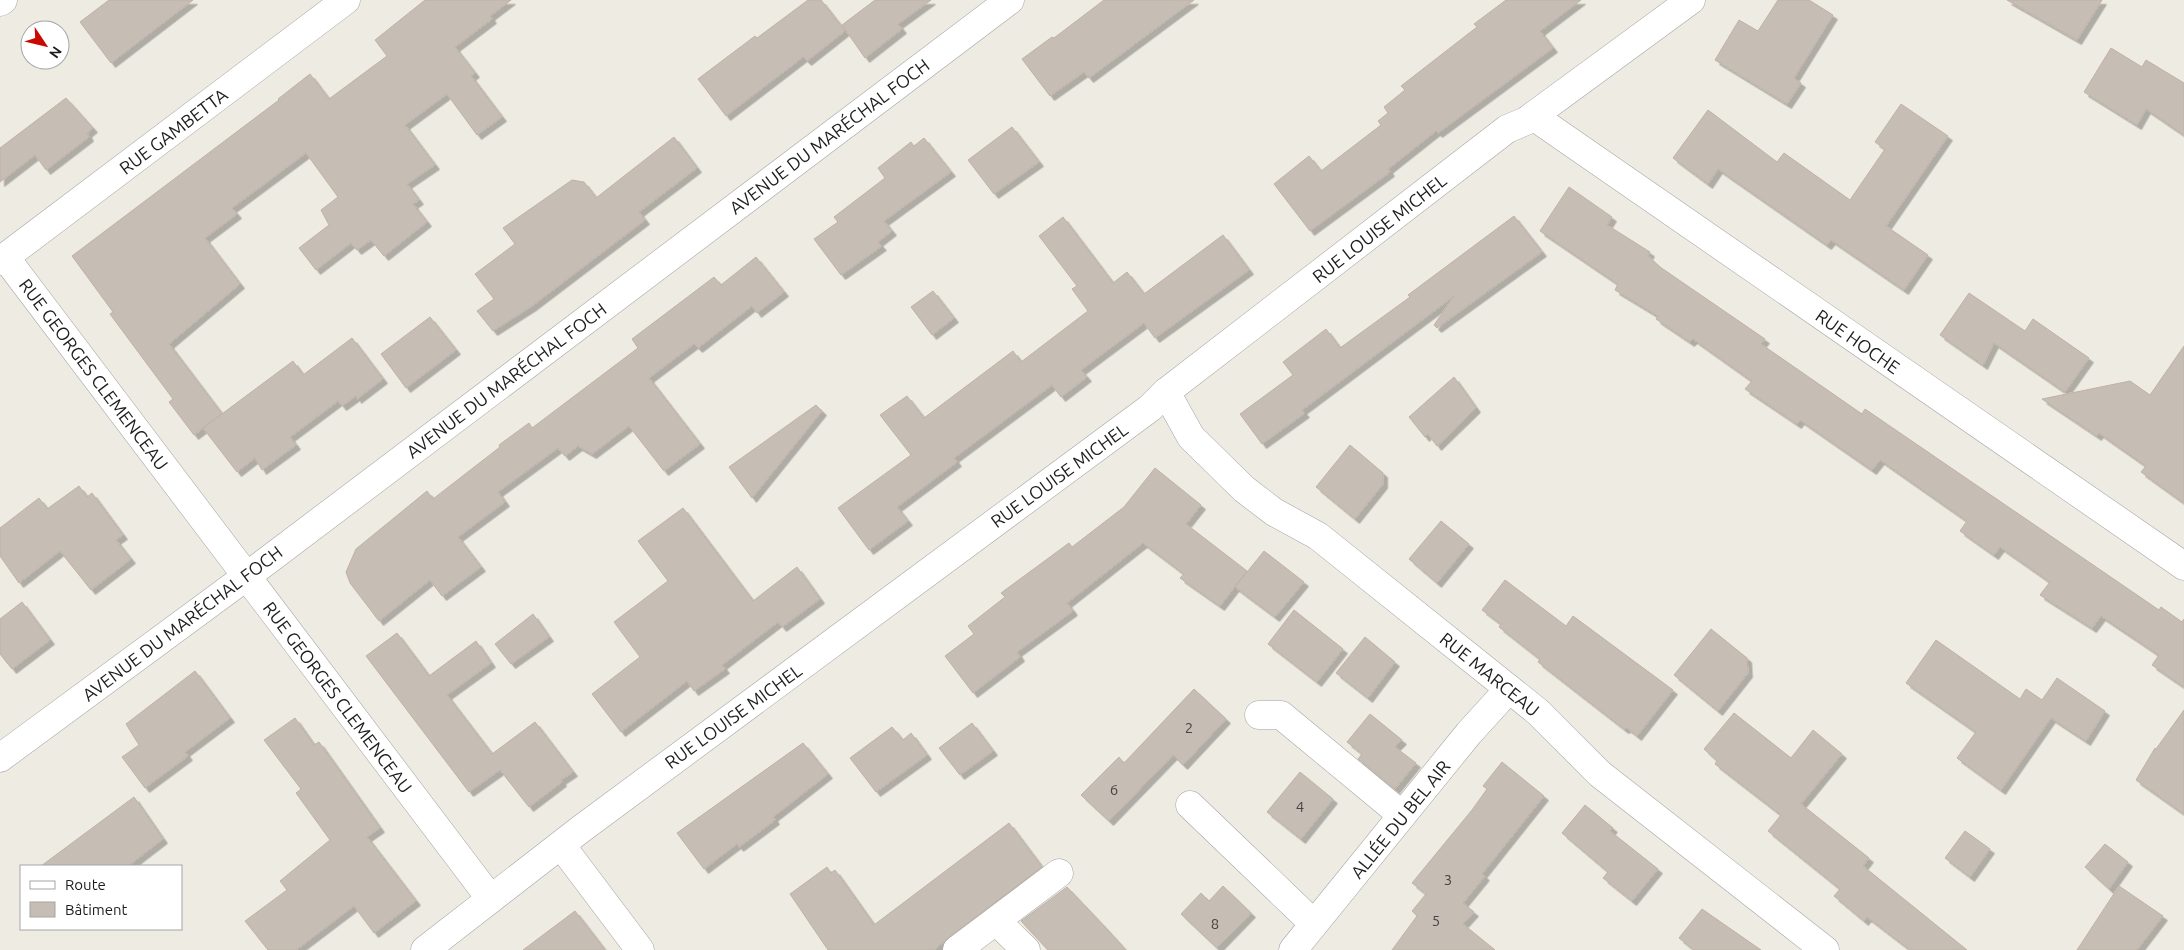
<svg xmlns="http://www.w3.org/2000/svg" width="2184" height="950" viewBox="0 0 2184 950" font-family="Ubuntu,sans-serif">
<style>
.building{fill:#c6bdb5;stroke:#c0b2a4;filter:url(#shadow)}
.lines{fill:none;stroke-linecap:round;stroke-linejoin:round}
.minor-casing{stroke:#a4a4a4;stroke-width:29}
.minor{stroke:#fff;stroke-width:28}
.labels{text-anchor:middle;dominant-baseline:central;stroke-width:4;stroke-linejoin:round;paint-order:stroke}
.number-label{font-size:15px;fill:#474543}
.street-label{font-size:18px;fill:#1d1d1d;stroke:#fff}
</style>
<defs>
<filter id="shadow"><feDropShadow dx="4.5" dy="4.5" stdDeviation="0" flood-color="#0004"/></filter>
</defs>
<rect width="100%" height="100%" fill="#eeebe2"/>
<g class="building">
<polygon points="109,0 193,0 111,63 80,22"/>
<polygon points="425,0 511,0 490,16 492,19 455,47 475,73 471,76 502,117 477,135 447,94 405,125 435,165 407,184 419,200 413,204 427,222 384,256 371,240 357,250 351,243 316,270 299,248 329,225 321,210 338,197 306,153 232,208 237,214 205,238 240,284 169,344 222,414 194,435 169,402 173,399 110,314 113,312 72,256 279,100 278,99 310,74 329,99 387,56 375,40"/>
<polygon points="808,0 821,0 845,31 807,61 803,57 726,116 698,79 755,36 757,38"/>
<polygon points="875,0 931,0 898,24 902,29 865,58 842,25"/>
<polygon points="1104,0 1194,0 1089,78 1084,72 1050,96 1022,59 1052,37 1054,38"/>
<polygon points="1506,0 1581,0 1540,31 1553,48 1438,133 1436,131 1388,169 1390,172 1310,231 1274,184 1309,156 1321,171 1381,125 1378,121 1388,113 1384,107 1405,90 1401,86 1477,27 1474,24"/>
<polygon points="1778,0 1809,0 1833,15 1794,78 1801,83 1787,104 1715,60 1739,20 1758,31"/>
<polygon points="2007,0 2102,0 2077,40"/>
<polygon points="2111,48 2142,67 2146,60 2184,83 2184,135 2146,109 2137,125 2084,92"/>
<polygon points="66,98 93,128 87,133 89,137 46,170 35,155 0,182 0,148"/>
<polygon points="1901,104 1948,136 1886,226 1928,255 1904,290 1831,240 1827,245 1718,169 1708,184 1673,158 1708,110 1777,162 1784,153 1850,200 1885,149 1875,142"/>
<polygon points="1012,127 1039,162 994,194 968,160"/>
<polygon points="674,137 697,168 639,212 645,220 532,306 493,331 477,311 494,299 475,274 515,244 503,228 572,180 584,182 596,198"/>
<polygon points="924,138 951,172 884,221 892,231 878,242 882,246 841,275 814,239 838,222 834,217 885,178 878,168 911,142 914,146"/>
<polygon points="1569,187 1612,217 1607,225 1650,252 1648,256 1660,267 1765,339 1761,344 1862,414 1865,409 2159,610 2161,607 2182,622 2184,619 2184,687 2152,665 2159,655 2101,616 2092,628 2040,595 2050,582 2000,547 1994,555 1960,531 1967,521 1880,460 1872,470 1800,420 1797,424 1745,389 1752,381 1693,339 1690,342 1656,319 1658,316 1615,290 1618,284 1540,231"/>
<polygon points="1514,216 1542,252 1437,328 1434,325 1454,296 1302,410 1305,413 1262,444 1240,414 1293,375 1283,362 1326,329 1340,348 1410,297 1408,295"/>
<polygon points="1063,217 1113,283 1127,272 1144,294 1223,235 1249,270 1155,338 1144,323 1081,370 1087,377 1061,397 1052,385 954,458 957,462 897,507 908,521 869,550 838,508 911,455 880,415 907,396 924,418 1013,351 1021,362 1088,311 1072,289 1077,286 1039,236"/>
<polygon points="756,257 784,292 757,313 752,306 698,348 694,344 649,378 700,444 664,471 629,426 592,454 578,446 565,456 558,448 498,492 505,502 458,537 481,567 442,596 430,580 379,621 350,583 346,572 356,549 427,491 433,499 500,447 499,445 529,423 532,428 638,348 632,339 714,277 721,285"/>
<polygon points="933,291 954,318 932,335 911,307"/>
<polygon points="1969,293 2025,331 2033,319 2089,358 2065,392 1994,343 1983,365 1940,335"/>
<polygon points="430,317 456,350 406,388 381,354"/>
<polygon points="352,338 383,379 357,399 356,396 342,406 338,401 290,437 296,445 262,470 255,458 237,472 203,428 293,361 303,375"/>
<polygon points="2184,346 2184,503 2141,472 2146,466 2099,433 2097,436 2042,399 2130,381 2150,395"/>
<polygon points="1454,377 1476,408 1437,446 1428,434 1425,437 1409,417"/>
<polygon points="816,405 822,411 752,498 729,467"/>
<polygon points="1350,445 1383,473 1383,484 1355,519 1316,487"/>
<polygon points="1155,468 1201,505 1186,524 1247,571 1220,606 1180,578 1184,574 1143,543 1067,603 1073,611 1017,652 1020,657 973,693 945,656 974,634 968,626 1005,597 1001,593 1069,543 1072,547 1124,507"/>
<polygon points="79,486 87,497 92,493 123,535 116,540 131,559 91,590 60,551 19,583 0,556 0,528 39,498 47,509"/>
<polygon points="683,508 753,601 797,567 820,599 782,627 778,622 722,665 725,669 694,691 687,681 621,732 592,694 640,657 614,622 668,581 638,541"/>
<polygon points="1441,521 1469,544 1437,583 1409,559"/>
<polygon points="1264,551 1304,582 1275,617 1235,587"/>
<polygon points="1505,580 1566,626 1573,616 1673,690 1637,736 1627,728 1624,729 1538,662 1540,659 1499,627 1501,624 1482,610"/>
<polygon points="22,602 50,640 12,669 0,654 0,619"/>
<polygon points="1294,610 1343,649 1317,682 1268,644"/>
<polygon points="533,614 549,637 511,664 495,644"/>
<polygon points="1711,629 1747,658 1748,673 1718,711 1674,675"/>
<polygon points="397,633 429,676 476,641 491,663 447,695 492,754 535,722 573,772 561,780 562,782 529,807 500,770 469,792 366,656"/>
<polygon points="1365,637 1395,662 1368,698 1336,673"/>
<polygon points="1936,640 2020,699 2026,689 2042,700 2057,678 2105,711 2086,741 2051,718 2001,790 1957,758 1976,732 1906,683"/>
<polygon points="195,671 230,718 185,752 188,756 145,788 122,757 139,745 126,724"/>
<polygon points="1194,689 1226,719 1183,765 1173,755 1109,821 1081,795 1119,757 1124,763"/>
<polygon points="2184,710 2184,814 2136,780 2155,748 2156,749"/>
<polygon points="1734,713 1791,758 1813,730 1842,754 1801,804 1869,858 1863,866 1967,950 1910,950 1867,917 1864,921 1834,896 1840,889 1768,831 1781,815 1715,764 1717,761 1704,749"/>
<polygon points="1370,714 1402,740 1395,747 1416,763 1395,789 1358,759 1362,754 1347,742"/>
<polygon points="295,718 314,745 319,742 380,828 367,837 416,901 374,933 354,906 296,950 268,950 245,921 287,890 280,881 330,840 296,793 301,789 264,740"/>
<polygon points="972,723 993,751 960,775 939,748"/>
<polygon points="892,727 903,740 911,733 927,755 876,792 850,758"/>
<polygon points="803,743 828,774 773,817 775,820 739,847 737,844 704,869 677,833"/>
<polygon points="1502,762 1544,796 1482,874 1485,876 1463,903 1474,912 1463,924 1495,950 1392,950 1417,916 1412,911 1426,894 1412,883 1472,810 1487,789 1483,786"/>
<polygon points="1300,772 1333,799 1301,839 1267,812"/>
<polygon points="134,797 163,839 128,866 41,866"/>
<polygon points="1585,805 1613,828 1610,831 1658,869 1632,901 1603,878 1608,872 1562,833"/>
<polygon points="1009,823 1042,867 948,938 934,950 828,950 790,894 827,867 831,873 835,870 874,925"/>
<polygon points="1965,831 1990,849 1970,877 1945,858"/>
<polygon points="2105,844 2128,862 2109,889 2085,867"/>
<polygon points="1223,886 1251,913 1217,948 1181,914 1201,893 1209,901"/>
<polygon points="2119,886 2163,916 2137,950 2077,950"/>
<polygon points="1067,887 1104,926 1126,950 1048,950 1021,921"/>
<polygon points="1702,909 1761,950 1694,950 1679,938"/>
<polygon points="575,911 605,950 523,950"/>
</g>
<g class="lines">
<defs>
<g id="minor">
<polyline points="0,2 3,0"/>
<polyline points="1533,116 2184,566"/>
<polyline points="5,257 490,898"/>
<polyline points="0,261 346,0"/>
<polyline points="1166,392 1191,437 1244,489 1274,512 1318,536 1538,712 1600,774 1825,950"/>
<polyline points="1259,715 1281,715 1402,815"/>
<polyline points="0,758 247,576 1010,0"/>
<polyline points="1190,805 1314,924"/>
<polyline points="561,845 640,950"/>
<polyline points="996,921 1026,950"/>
<polyline points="425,950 581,829 1150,408 1166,392 1507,129 1526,121 1691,0"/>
<polyline points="957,950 1059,873"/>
<polyline points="1293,950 1469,733 1509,689"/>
</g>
</defs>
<use href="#minor" class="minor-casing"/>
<use href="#minor" class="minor"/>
</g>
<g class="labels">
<g class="number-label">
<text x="1189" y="727">2</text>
<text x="1114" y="789">6</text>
<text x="1300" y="806">4</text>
<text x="1448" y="879">3</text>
<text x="1436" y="920">5</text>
<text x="1215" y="923">8</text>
</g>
<g class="street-label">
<text transform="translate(173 131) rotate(-37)">RUE GAMBETTA</text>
<text transform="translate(829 136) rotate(-37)">AVENUE DU MARÉCHAL FOCH</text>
<text transform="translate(1379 228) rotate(-38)">RUE LOUISE MICHEL</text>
<text transform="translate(1858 341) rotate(35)">RUE HOCHE</text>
<text transform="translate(94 374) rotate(53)">RUE GEORGES CLEMENCEAU</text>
<text transform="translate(506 380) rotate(-37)">AVENUE DU MARÉCHAL FOCH</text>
<text transform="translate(1059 475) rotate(-36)">RUE LOUISE MICHEL</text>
<text transform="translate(182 623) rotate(-37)">AVENUE DU MARÉCHAL FOCH</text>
<text transform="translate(1490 674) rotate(39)">RUE MARCEAU</text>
<text transform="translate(338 697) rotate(53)">RUE GEORGES CLEMENCEAU</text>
<text transform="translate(733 716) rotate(-36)">RUE LOUISE MICHEL</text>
<text transform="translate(1400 819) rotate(-51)">ALLÉE DU BEL AIR</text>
</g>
</g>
<rect x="20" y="865" width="162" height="65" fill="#ffffff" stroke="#a5a5a5"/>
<rect x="30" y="881" width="25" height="8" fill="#ffffff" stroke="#a5a5a5"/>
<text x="65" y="890" font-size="15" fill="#1d1d1d">Route</text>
<rect x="30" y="902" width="25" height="15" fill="#c6bdb5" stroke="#a5a5a5"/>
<text x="65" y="915" font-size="15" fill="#1d1d1d">Bâtiment</text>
<g transform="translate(45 45) rotate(125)"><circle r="24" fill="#ffffff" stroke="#a5a5a5"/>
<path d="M0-4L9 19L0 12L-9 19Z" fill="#c90800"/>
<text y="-8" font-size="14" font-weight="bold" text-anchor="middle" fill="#1d1d1d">N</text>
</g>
</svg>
